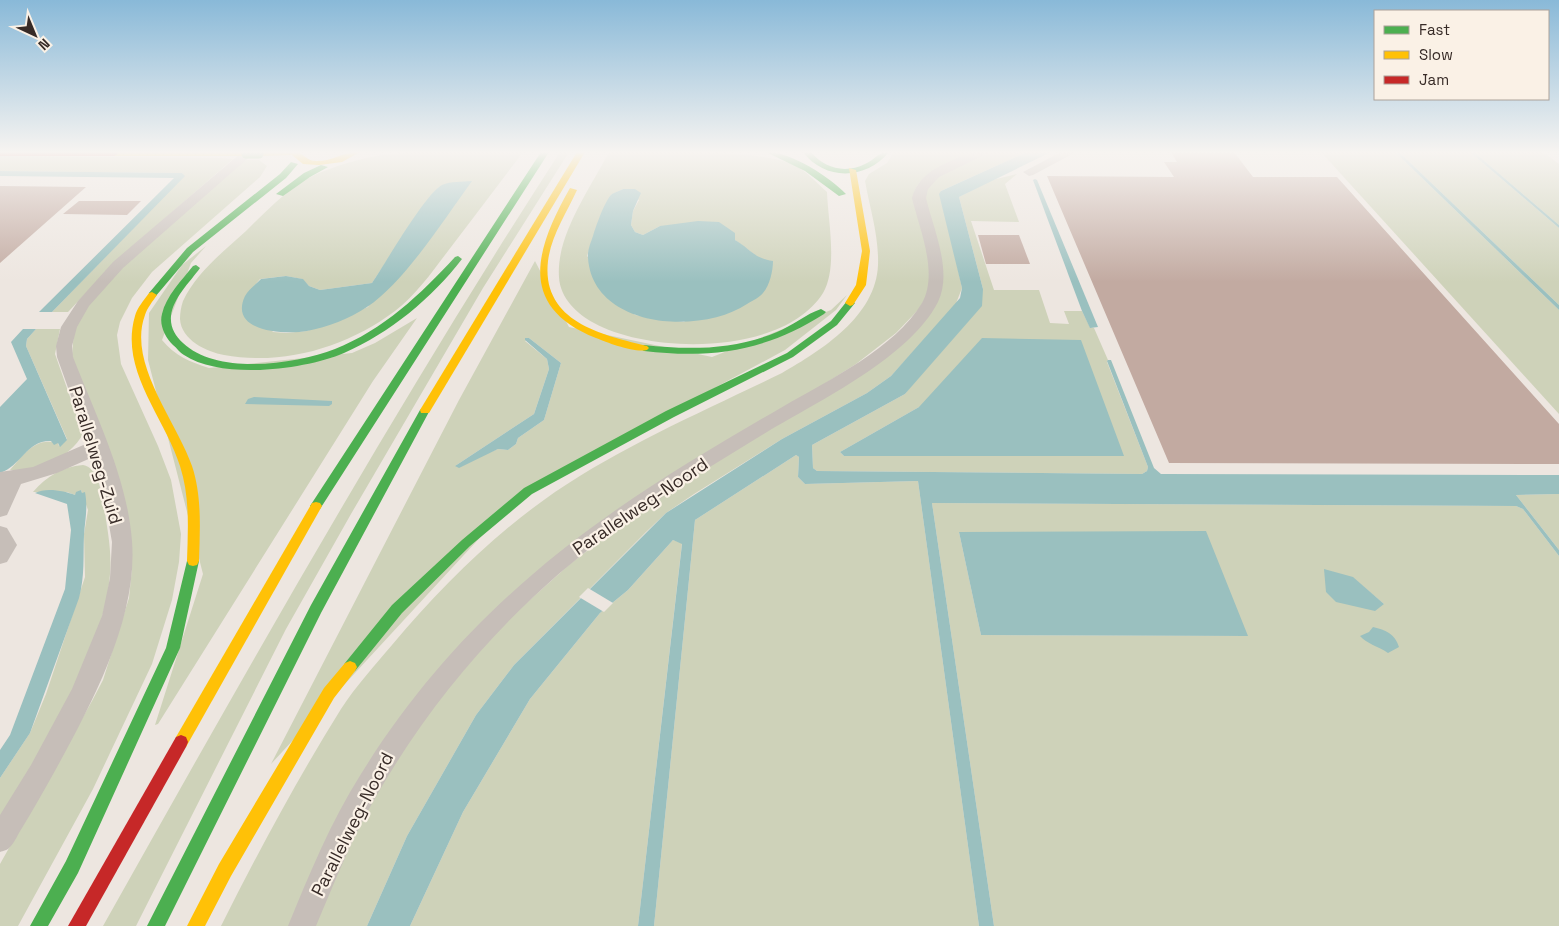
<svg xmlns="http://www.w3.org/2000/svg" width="1559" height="926" viewBox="0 0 1559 926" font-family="'Space Grotesk',sans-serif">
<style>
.green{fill:#ced2b9;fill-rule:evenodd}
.water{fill:#9ac0bf}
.pier{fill:#ede6e0}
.building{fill:#c2aaa1}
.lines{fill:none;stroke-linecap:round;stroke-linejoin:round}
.street{fill:#c6beb8;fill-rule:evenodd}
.fast{fill:#4caf50;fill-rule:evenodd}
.slow{fill:#ffc107;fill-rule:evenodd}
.jam{fill:#c62828;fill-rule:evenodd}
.fast-bridge{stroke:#4caf50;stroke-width:9}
.labels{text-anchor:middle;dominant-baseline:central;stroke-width:4.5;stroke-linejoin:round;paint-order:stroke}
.street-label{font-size:18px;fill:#372b27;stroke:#faf1e6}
</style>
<rect width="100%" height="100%" fill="#ede6e0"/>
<g class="green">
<path d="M 415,152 L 523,152 C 498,185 473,218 448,251 C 432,272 416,295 395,311 C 347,347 284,366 224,355 C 207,352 181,340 180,319 C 180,313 181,307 183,301 C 196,273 224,251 246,231 C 263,214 280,197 300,183 C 308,178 318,173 327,170 C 355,159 385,153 415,152 ZM 440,186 L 368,307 L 307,331 L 286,333 L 273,332 L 246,296 L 260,279 L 286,276 L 302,279 L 309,286 L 320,290 L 372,283 L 423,206 Z"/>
<path d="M 560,152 L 569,152 L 483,288 L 351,514 L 286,629 L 136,926 L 103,926 C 250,664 397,404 560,152 Z"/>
<path d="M 609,152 C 649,152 768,148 798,167 C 809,174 818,184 827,192 C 828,221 838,268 823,293 C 784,355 652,355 594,323 C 577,314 560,298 559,277 C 556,235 590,189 609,152 ZM 623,189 L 639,200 L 633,211 L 631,225 L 635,232 L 643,235 L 660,226 L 735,240 L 759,258 L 684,322 L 635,315 L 587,256 L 597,226 L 611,195 Z"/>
<path d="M 894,152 L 978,152 C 958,160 921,170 914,193 L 929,261 L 930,290 L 919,309 L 896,333 L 856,364 L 802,398 L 491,615 L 290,926 L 221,926 C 258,852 298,778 341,709 C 356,686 375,665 392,645 C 441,587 493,535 555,492 C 626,444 706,410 782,373 C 822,350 876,316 878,265 C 879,236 870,209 865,181 L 869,174 L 887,163 Z"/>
<polygon points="992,152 1027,152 941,191 962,288 955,306 891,376 867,393 782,439 694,494 666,513 646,532 514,665 476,715 407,836 367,926 314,926 342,859 378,787 424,716 503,624 570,564 651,502 811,404 937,302 925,198 928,186 939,176"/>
<polygon points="1321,152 1395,152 1559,310 1559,414"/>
<polygon points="1399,152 1470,152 1559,228 1559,305"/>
<polygon points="1474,152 1543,152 1559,164 1559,225"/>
<polygon points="0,156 221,158 233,159 116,261 68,312 52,312 184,176 182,173 0,171"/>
<polygon points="244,160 259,160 267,166 260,177 152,272 132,298 120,322 117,335 121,364 158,446 171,480 181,534 179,562 172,600 152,664 93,789 18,926 0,926 0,864 92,701 103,680 129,598 132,568 130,537 72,355 74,331 88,305 127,262"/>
<path d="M 1017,174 L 1005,184 L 1019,222 L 971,221 L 994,290 L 1039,290 L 1050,323 L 1069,324 L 1064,311 L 1082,311 L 1090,327 L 1094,328 L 1108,360 L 1107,362 L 1148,467 L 1147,471 L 1142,474 L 817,471 L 813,468 L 812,445 L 905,394 L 983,289 L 959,197 L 992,180 ZM 919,407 L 1123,455 L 844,456 L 840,452 Z"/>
<path d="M 206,246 L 191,263 L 162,340 C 175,356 190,362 209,368 L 352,353 L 375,343 L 417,318 L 373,381 L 158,724 L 155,725 L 203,574 L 148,360 L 149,313 L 182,265 Z"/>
<path d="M 535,261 L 569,327 L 712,357 L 831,310 L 847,295 L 836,310 L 785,350 L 523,491 L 271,764 L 459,400 ZM 529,338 L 561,363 L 544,420 L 518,438 L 516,444 L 508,450 L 498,449 L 455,466 L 534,414 L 549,369 L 547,359 L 525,341 Z"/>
<path d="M 36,329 L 60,329 L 55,354 L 83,434 C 69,459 38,471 10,470 C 25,453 35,437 58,443 L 59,446 L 67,439 L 26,346 L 27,339 Z"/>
<polygon points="796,455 799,457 798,477 805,484 918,481 979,926 654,926 695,520"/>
<path d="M 83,465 C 99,468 101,492 104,506 C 107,528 112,550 110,574 C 106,647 39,755 0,817 L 0,778 L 30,733 L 46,694 L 85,577 L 84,534 L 88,510 L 81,490 L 75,495 L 67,492 L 33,492 C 47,476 62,467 83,465 Z"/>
<polygon points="1559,494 1559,550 1516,495"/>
<path d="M 932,503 L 1516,506 L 1523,509 L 1559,556 L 1559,926 L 994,926 ZM 959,532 L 1247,636 L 981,635 ZM 1352,577 L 1384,604 L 1326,592 Z"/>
<polygon points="673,540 682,543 638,926 410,926 463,812 530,699 600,613 628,590"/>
</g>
<g class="water">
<polygon points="1027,152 1051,152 959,197 983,289 982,306 905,394 812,445 813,468 817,471 1142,474 1147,471 1148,467 1107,361 1108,360 1111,360 1154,468 1161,474 1559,475 1559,494 1516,495 1559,550 1559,556 1523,509 1516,506 932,503 994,926 979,926 918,481 805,484 798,477 799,457 796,455 695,520 654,926 638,926 682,544 673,540 628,590 600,613 530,699 463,812 410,926 367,926 407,836 476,715 514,665 666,513 782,439 867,393 891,376 960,298 962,288 939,194 941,191"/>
<polygon points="1395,152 1399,152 1559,305 1559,310"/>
<polygon points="1470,152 1474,152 1559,225 1559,228"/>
<polygon points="0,171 182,173 185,176 52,312 39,312 174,178 0,176"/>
<polygon points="1035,179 1037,180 1098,327 1090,328 1082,311 1033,180"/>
<path d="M 472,181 C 445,218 404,283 367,307 C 349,319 328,327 307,331 C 285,335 228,332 245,296 C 248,290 256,284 261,279 L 286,276 L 303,279 L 309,286 L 320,290 L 372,283 C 385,264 425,194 442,185 C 451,181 462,182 472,181 Z"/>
<path d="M 623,189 L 635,189 L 641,193 L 633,211 L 631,225 L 635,232 L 643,235 L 660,226 L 698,221 L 719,222 L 735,233 L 735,240 C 751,249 753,258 773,261 C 773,270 770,285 763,293 C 760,297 752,301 747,304 C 701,335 593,329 588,258 C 587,251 591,242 593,236 C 596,226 605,200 612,194 C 615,192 620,191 623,189 Z"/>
<path d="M 23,329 L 36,329 L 27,339 L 26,346 L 67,440 L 60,447 L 58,443 L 54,445 L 51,441 C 27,440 21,466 0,473 L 0,407 L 27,379 L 11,342 Z"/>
<polygon points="525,338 529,338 561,363 544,420 518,438 516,444 508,450 498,449 459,468 455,466 534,414 549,369 547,359 525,340"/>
<polygon points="982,338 1081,340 1124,456 844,456 840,452 919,407"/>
<polygon points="254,397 332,401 332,404 329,406 245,404 248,399"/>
<path d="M 81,490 L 82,493 L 85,492 C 88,508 85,520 84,535 C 83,558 85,575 79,598 L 30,733 L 0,778 L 0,750 L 10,735 L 65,589 L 71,530 L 67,504 L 35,493 C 46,487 65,491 75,495 L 76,492 Z"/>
<polygon points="1206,531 1248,636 981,635 959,532"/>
<polygon points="1324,569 1353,577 1384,604 1375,611 1336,602 1326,592"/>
<path d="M 1373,627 C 1386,630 1395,634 1399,647 L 1388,653 C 1378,646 1367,644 1360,636 L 1369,632 Z"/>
</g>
<polygon class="pier" points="588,588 613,603 604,612 579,597"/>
<g class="building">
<polygon points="1171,152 1234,152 1253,177 1337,177 1559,424 1559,464 1169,463 1047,176 1174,177 1164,162 1177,162"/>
<polygon points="0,186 86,187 0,263"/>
<polygon points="79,201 141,201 127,215 63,214"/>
<polygon points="978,235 1019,235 1030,264 986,264"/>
</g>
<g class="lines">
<g class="street">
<path d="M 242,152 L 255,152 L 123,268 L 89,306 L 77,327 L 72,346 L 73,357 C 96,416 127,477 132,541 C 138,618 92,703 56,769 C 45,789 34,808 22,828 C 18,834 15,842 10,847 C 8,850 3,851 0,852 L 0,815 L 31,765 L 72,689 L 102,616 L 110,578 L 112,542 L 104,496 L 93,457 L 57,473 L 21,484 L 7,515 L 0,517 L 0,472 L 33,467 L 88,443 L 57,357 L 56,346 L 61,327 L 78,301 L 113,262 Z"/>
<path d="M 974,152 L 991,152 L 939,177 L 928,189 L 926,198 C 933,228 953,271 938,302 C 910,357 819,401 767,432 C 715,464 662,495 613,531 C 518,600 437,691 378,793 C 353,835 335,881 316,926 L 288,926 C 309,875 331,821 361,774 C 446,637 555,544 691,461 C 722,442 753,424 784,406 C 829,380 895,348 922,303 C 939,273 919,228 912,198 C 919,170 950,161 974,152 Z"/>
<polygon points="1061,152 1076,152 1033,175 1029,176 1023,172"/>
<polygon points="0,526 7,528 17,545 7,562 0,564"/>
</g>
<g class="fast">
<polygon points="541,152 549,152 320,509 312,509 310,506 312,503"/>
<path d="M 766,152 C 790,151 830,177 846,194 L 839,196 L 805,171 Z"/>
<path d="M 803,152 L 811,152 C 824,168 845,174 865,164 C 875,160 877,152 889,152 C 866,180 825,181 803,152 Z"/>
<polygon points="291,162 298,164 286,178 193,252 155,297 149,297 149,293 187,248 280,174"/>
<polygon points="321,165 328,167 310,177 283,196 276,194 304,173"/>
<path d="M 458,256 L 462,259 C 432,298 390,333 344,353 C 304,370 222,380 184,355 C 180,353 177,348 173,345 C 165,337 159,325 162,314 C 166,296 182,280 193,266 L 196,265 L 200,268 C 190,282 173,298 171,316 C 170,327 175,336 183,343 C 217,375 294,365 335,349 C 383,330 421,294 455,257 Z"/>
<polygon points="850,300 855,303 837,325 793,357 674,417 532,494 470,546 402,613 355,671 350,673 345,671 343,667 345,663 392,605 462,540 524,488 666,411 787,353 831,321 847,301"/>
<path d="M 821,309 L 826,312 L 824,314 C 766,351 712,359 644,351 L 639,348 L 644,345 C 689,350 734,350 777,332 C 792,326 806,314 821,309 Z"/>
<polygon points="425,406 430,410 321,613 165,926 147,926 311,605 420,410"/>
<polygon points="193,556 197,557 199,561 180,648 78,873 48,926 30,926 66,861 166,648 187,561 189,557"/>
</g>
<g class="slow">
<polygon points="111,152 246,152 250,154 246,156 114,156 110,154"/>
<path d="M 256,152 C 266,151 287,150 296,152 C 305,154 306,161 317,161 C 333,161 345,151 360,152 L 342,162 L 319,165 L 303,164 L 292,155 L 259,156 L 255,154 Z"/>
<polygon points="577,152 585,152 429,413 421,413 420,410"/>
<polygon points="849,168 856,170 870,251 866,285 853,305 850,306 845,303 856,285 862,251"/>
<path d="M 570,188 L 577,190 C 567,212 551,236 548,261 C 541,322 603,335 647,346 L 649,348 L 647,350 C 635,353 608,343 596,338 C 516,306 536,248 570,188 Z"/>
<path d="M 152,292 L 157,295 C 153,301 147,308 145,315 C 127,363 177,422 192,466 C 202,496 200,529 199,561 L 197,565 L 193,566 L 189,565 L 187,561 C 188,529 190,497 180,466 C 165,418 119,370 135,316 C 137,308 144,300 149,293 Z"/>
<polygon points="316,502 320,503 322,506 186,747 181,749 176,747 174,742 176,737 312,503"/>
<polygon points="350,661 355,663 357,667 355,671 334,698 231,876 205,926 187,926 219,864 324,688 345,663"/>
</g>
<g class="jam">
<polygon points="0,152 114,152 118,154 114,156 0,156"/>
<polygon points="181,735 186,737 188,742 186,747 86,926 68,926 176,737"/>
</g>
<polyline class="fast-bridge" points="246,154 259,154"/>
</g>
<linearGradient id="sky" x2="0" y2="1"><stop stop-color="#89b9d8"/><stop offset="0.54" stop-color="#f7f4f1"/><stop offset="1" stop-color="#f7f4f1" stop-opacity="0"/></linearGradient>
<rect width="1559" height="282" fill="url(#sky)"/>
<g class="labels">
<g class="street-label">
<text transform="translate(96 455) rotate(73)">Parallelweg-Zuid</text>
<text transform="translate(640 506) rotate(-34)">Parallelweg-Noord</text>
<text transform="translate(352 824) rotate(-63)">Parallelweg-Noord</text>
</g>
</g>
<rect x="1374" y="10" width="175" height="90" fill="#faf1e6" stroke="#aca29a"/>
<rect x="1384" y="26" width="25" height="8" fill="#4caf50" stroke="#aca29a"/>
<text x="1419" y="35" font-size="15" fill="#372b27">Fast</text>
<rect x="1384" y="51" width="25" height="8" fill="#ffc107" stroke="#aca29a"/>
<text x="1419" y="60" font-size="15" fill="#372b27">Slow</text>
<rect x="1384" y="76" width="25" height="8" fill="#c62828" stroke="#aca29a"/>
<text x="1419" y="85" font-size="15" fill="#372b27">Jam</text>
<g transform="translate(35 35) rotate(136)" stroke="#faf1e6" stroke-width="4" paint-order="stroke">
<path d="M0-4L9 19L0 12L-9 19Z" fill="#372b27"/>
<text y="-8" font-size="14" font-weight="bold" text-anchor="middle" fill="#372b27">N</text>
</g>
</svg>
